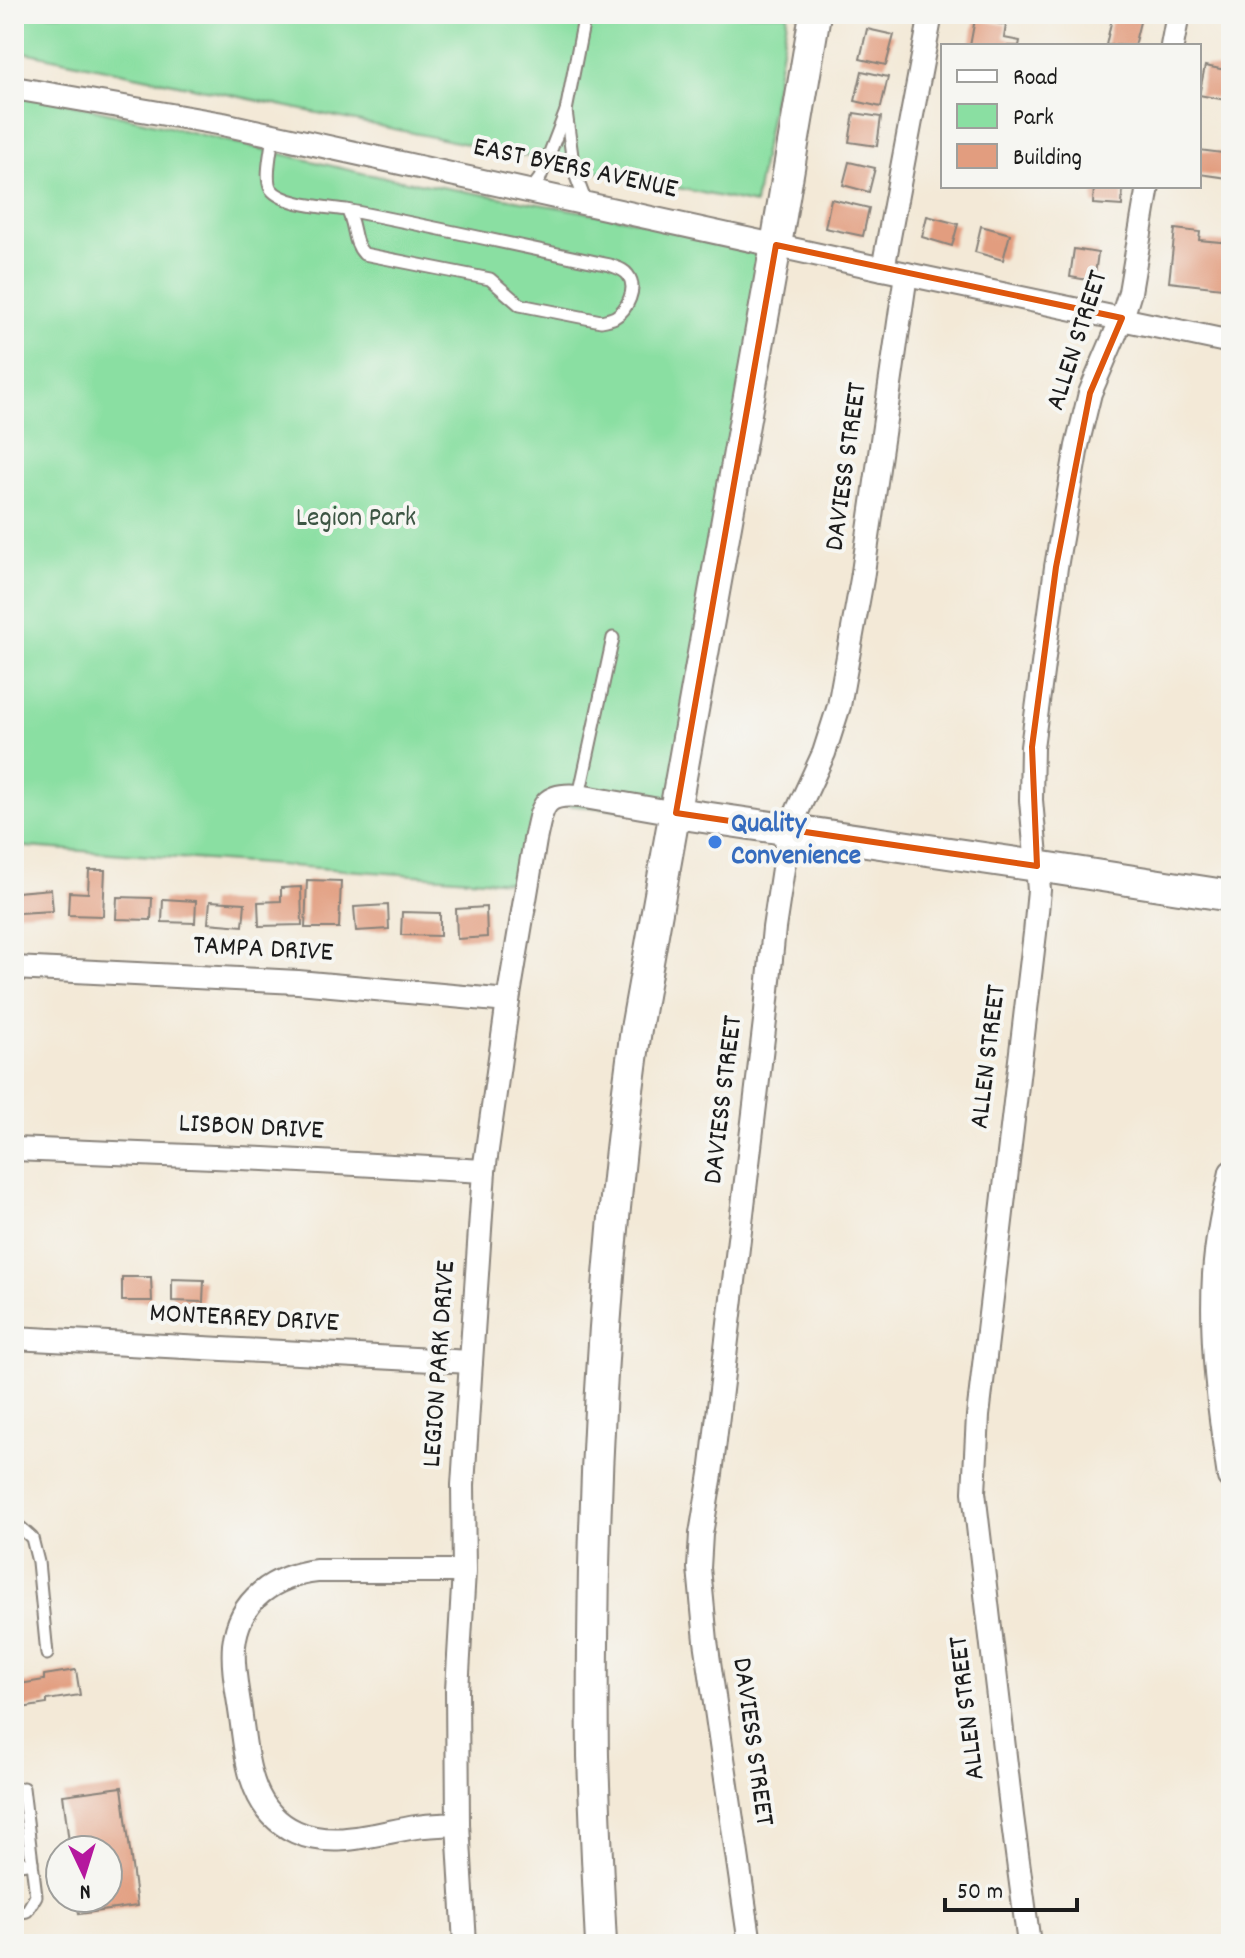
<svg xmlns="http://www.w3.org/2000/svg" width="1245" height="1958" viewBox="0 0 1245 1958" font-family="Dekko,sans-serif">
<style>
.green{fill:#8adfa2;stroke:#537e5f;stroke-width:2}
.building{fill:#e29d7f}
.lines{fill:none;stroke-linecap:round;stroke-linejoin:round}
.lane-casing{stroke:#88827a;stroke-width:15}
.street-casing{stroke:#88827a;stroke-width:26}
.secondary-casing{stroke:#88827a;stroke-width:34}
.lane{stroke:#fff;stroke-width:11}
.street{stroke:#fff;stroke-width:22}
.secondary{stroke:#fff;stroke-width:30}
.marked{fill:none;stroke:#de560d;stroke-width:6;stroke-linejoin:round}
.shop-dot{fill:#3f7fe0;stroke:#f6f6f2;stroke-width:3}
.labels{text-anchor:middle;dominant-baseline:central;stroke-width:8;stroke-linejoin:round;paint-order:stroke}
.street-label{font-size:28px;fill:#1c1c1c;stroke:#f6f6f2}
.park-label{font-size:28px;fill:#3d5644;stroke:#f6f6f2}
.shop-label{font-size:28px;font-weight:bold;fill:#366cbe;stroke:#f6f6f2;text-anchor:start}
</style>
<rect width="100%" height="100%" fill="#f6f6f2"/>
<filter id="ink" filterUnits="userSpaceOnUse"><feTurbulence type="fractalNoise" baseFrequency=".0125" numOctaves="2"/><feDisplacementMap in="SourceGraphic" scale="16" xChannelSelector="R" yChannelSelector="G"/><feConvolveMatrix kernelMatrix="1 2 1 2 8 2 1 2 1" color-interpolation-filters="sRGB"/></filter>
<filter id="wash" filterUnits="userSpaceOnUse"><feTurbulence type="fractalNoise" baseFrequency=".006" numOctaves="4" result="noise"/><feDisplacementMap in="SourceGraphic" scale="32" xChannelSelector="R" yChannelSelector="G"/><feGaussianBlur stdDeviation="1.8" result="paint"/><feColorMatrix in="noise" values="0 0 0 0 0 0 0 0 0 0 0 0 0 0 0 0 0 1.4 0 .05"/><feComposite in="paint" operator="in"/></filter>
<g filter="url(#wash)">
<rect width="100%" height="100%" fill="#f3e9d7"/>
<g class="green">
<polygon points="14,14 788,14 755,204 14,50"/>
<polygon points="14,90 366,174 776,245 676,813 546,804 510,882 14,846"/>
</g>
<g id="blocks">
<g class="building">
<polygon points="1113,14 1142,14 1134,46 1106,45"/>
<polygon points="975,19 1006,25 1004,38 1020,41 1019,46 970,46"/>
<polygon points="867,29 894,35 886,65 860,59"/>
<polygon points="1205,66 1231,71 1231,101 1199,95"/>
<polygon points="862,71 888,77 881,107 855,101"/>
<polygon points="854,113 881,117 877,146 849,142"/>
<polygon points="1199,150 1231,154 1228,178 1199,174"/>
<polygon points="849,162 875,168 869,192 843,185"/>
<polygon points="1094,186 1123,186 1122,206 1093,204"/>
<polygon points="831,199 869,208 863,236 825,228"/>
<polygon points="927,216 958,224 952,246 922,237"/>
<polygon points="981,226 1010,234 1003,260 975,252"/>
<polygon points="1175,229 1200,232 1199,240 1231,243 1231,289 1169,282"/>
<polygon points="1074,249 1098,253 1094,281 1070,277"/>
<polygon points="89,870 105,870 103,916 68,915 69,892 88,893"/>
<polygon points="307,880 341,881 339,928 305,928"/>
<polygon points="301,887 302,925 259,926 258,902 281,901 281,888"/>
<polygon points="51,889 53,911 18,913 17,892"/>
<polygon points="117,897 152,898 151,920 116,919"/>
<polygon points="163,899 196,901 195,923 162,922"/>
<polygon points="210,901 245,903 243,926 208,923"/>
<polygon points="388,905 389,929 356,931 354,907"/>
<polygon points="486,907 487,937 457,939 456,909"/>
<polygon points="402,912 440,913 440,936 401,935"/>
<polygon points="122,1277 151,1277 152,1301 122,1301"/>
<polygon points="172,1279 204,1280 203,1302 172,1301"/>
<polygon points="76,1670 80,1695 47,1700 47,1704 15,1709 14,1685 44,1680 44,1675"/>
<polygon points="122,1787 137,1906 79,1914 77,1898 108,1898 108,1850 70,1850 63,1795"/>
</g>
</g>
</g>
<g filter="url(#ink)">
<use href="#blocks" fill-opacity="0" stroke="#88827a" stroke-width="2"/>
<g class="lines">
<defs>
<g id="lane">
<polyline points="566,111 574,171 586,203"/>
<path d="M 273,135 C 272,148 264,178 271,189 C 283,205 327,207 346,210 C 435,227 522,247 610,265 C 617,268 624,269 628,275 C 638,288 627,310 615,317 C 611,319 606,320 601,321 L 520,305 L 490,279 L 364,254 C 352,242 356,225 347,210"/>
<polyline points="530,191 540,178 566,111 585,14"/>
<polyline points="579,796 613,638"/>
<polyline points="14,1528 21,1528 32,1538 38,1562 47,1654"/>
<polyline points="14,1865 32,1862"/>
<polyline points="14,1913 27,1911 36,1896 23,1788"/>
</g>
<g id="street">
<polyline points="1172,46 1178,14"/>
<polyline points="14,88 223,124 883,269 1231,342"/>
<polyline points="883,269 931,14"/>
<polyline points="14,968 298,982 508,1001"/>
<polyline points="14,1149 264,1159 484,1171"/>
<polyline points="14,1338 471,1362"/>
<path d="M 1229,1477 C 1219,1409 1210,1343 1214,1275 C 1216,1240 1224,1205 1231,1172"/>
<path d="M 458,1824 C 444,1825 430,1825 416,1827 C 378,1833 333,1849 296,1832 C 250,1811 247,1761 241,1717 C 238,1694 232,1669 234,1645 C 239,1599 274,1576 317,1571 L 464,1571"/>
<path d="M 465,1944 L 458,1824 L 457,1690 L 464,1571 L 463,1485 L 471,1362 L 484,1171 L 508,1001 L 535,840 C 542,809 541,792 579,796 L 676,813"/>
<polyline points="750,1944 706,1641 699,1568 701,1534 711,1474 765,1021 774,928 789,829 824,753 839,706 862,579 906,274"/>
<polyline points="1029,1944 1012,1816 974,1492 978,1416 1035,933 1039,890 1031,800 1032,747 1056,567 1077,446 1090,393 1122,318 1130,292 1148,186"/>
</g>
<g id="secondary">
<polyline points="676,813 1037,866 1231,896"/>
<path d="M 601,1944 C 598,1881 595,1819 593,1756 C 592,1693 593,1630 594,1568 C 598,1387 611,1208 636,1029 L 776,245 L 815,14"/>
</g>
</defs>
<use href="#lane" class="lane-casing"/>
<use href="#street" class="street-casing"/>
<use href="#secondary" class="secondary-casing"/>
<use href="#lane" class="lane"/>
<use href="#street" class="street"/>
<use href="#secondary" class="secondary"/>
</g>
</g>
<path class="marked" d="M 776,245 L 1122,318 L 1090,393 L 1056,567 L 1032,747 L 1037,866 L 676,813 Z"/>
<circle class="shop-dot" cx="715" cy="842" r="8"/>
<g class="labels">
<g class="street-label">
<text transform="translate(575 170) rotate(12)">EAST BYERS AVENUE</text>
<text transform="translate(1079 341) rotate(-72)">ALLEN STREET</text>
<text transform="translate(848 467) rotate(-82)">DAVIESS STREET</text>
<text transform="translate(263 951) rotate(3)">TAMPA DRIVE</text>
<text transform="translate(990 1057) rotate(-83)">ALLEN STREET</text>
<text transform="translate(725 1100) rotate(-83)">DAVIESS STREET</text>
<text transform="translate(251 1129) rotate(3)">LISBON DRIVE</text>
<text transform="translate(244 1320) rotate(3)">MONTERREY DRIVE</text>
<text transform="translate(441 1364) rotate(-86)">LEGION PARK DRIVE</text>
<text transform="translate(969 1708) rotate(-97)">ALLEN STREET</text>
<text transform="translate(751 1742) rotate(82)">DAVIESS STREET</text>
</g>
<g class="park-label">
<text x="356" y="520">Legion Park</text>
</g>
<g class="shop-label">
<text x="731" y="826">Quality<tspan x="731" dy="32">Convenience</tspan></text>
</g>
</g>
<rect width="1245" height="1958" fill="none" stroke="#f6f6f2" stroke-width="48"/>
<rect x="941" y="44" width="260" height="144" fill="#f6f6f2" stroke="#9f9f9c" stroke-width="2"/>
<rect x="957" y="70" width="40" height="12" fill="#ffffff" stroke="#9f9f9c" stroke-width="2"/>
<text x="1013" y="84" font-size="24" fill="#1c1c1c">Road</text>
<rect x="957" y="104" width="40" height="24" fill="#8adfa2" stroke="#9f9f9c" stroke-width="2"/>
<text x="1013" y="124" font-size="24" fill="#1c1c1c">Park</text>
<rect x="957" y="144" width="40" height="24" fill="#e29d7f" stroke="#9f9f9c" stroke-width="2"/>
<text x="1013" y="164" font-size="24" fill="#1c1c1c">Building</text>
<g transform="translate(84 1874) rotate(176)"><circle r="38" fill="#f6f6f2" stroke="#9f9f9c" stroke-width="2"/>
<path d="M0-6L14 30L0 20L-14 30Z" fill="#b5179e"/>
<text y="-12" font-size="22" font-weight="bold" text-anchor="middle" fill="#1c1c1c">N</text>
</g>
<path d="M945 1898v12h132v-12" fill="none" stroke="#1c1c1c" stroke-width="4"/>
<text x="957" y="1898" font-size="24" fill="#1c1c1c" stroke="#f6f6f2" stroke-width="6" paint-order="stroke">50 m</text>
</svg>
